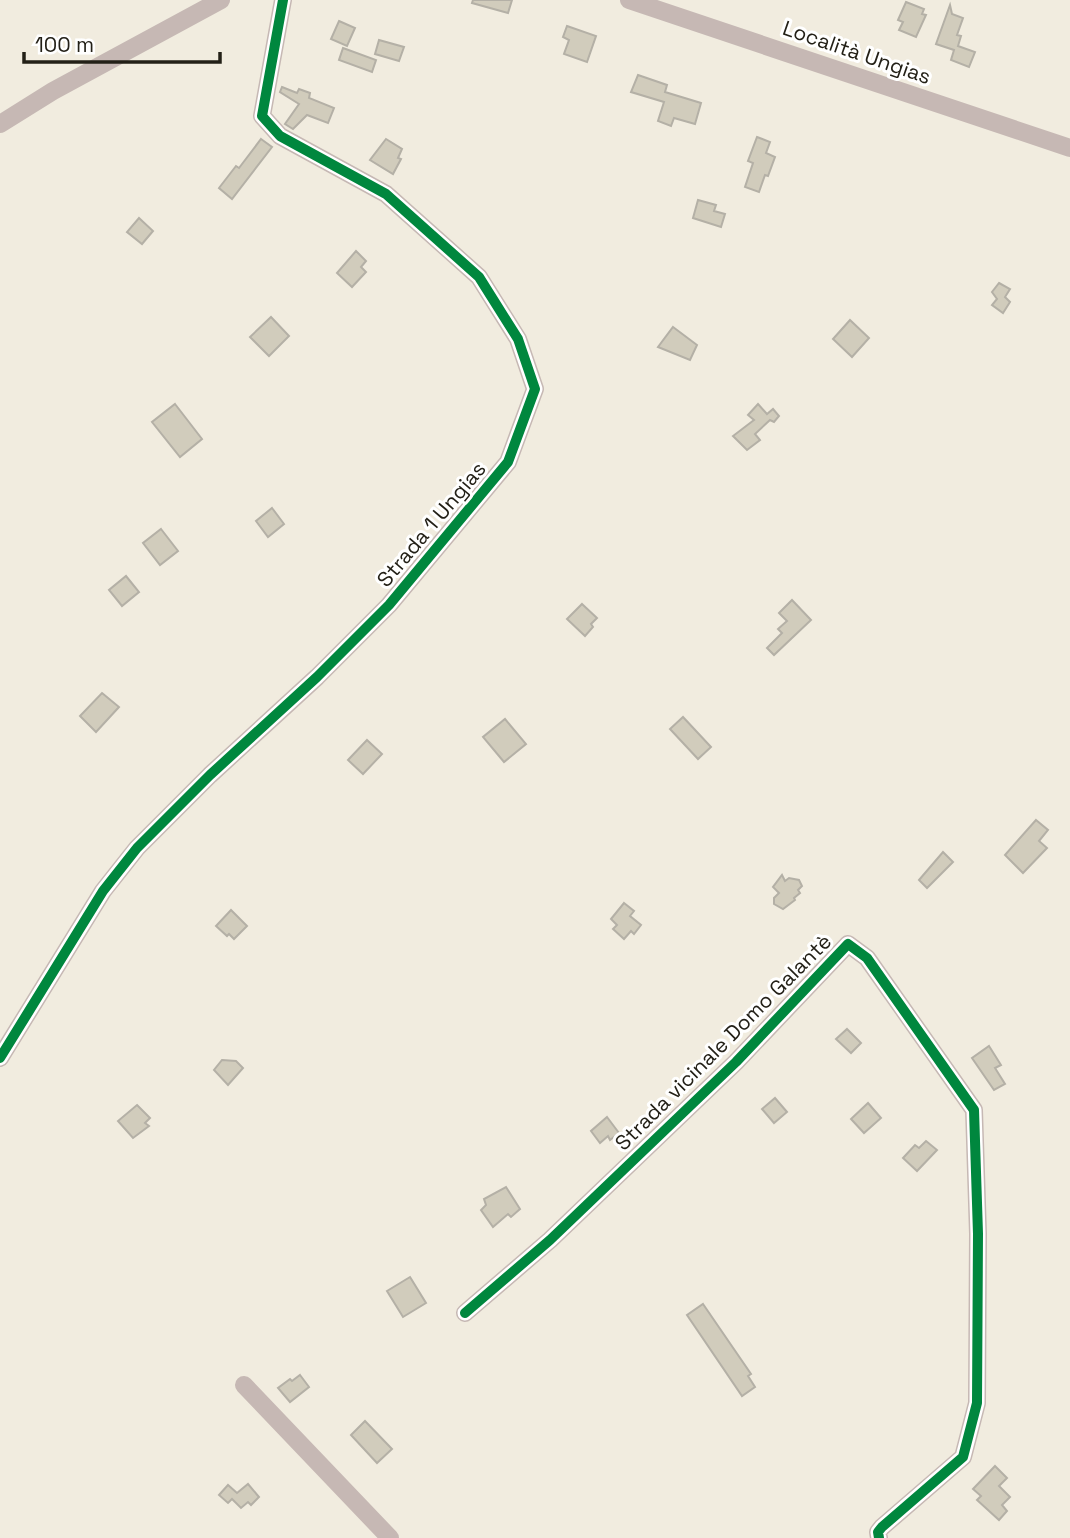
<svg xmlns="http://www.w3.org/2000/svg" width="1070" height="1538" viewBox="0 0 1070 1538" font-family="'Space Grotesk',sans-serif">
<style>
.building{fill:#d1ccbc;stroke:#b4b0a6;stroke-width:2}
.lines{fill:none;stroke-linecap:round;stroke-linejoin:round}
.minor{stroke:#c6b8b4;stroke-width:18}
.cycleway-casing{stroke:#fff;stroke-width:15}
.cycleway{stroke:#00873e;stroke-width:10}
.labels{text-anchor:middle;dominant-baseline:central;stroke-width:6;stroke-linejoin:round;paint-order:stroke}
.street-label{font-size:21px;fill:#232017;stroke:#fff}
</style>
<rect width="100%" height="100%" fill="#f1ecdf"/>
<g class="building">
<polygon points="473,0 512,0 508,13 472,3"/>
<polygon points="906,2 924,9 922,14 926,15 916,37 899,30 903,22 898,20"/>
<polygon points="950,5 952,14 963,18 957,35 961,36 958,46 975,52 969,67 951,60 954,50 936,44"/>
<polygon points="339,21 355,28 347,46 331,39"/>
<polygon points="567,26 596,36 587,62 564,54 569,40 563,37"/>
<polygon points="379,40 404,47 399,61 375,54"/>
<polygon points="343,48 376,60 372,72 339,60"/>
<polygon points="638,75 667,85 665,92 701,103 695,124 674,118 671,126 658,121 664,102 631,92"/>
<polygon points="282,87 297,93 299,89 310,93 309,98 334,108 328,123 307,115 293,129 285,124 299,104 280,92"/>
<polygon points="757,137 770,142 766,153 775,157 768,176 765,175 759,192 745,187 753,163 748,161"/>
<polygon points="261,139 272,147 232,199 219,188 236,166 239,168"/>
<polygon points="386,139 402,149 398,158 401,159 393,174 370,160"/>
<polygon points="698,200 716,205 714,211 725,214 721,227 693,218"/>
<polygon points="139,218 153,231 142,244 127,232"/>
<polygon points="356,251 366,261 361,267 366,272 352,287 337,273"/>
<polygon points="999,283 1010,289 1005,297 1010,302 1003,313 992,305 997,299 992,292"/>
<polygon points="271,317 289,336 269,356 250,337"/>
<polygon points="850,320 869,338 852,357 833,339"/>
<polygon points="673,327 697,345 690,360 658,347"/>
<polygon points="175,404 202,439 180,457 152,422"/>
<polygon points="758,404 767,414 773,409 779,416 774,422 770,420 755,434 760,440 747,450 733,436 754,420 748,415"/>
<polygon points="272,508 284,524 268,537 256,521"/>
<polygon points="161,529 178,551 160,565 143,543"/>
<polygon points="126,576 139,592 122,606 109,590"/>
<polygon points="792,600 811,620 774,655 767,648 782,633 778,629 787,621 779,613"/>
<polygon points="582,604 597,618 591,624 593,627 585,636 567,619"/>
<polygon points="102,693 119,707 96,732 80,716"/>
<polygon points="683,717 711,747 698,759 670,729"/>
<polygon points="505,719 526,744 504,762 483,737"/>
<polygon points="367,740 382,754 363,774 348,760"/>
<polygon points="1036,820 1048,830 1039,841 1047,848 1023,873 1005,855"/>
<polygon points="943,852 953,862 927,888 919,880"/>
<polygon points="782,875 785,881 789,878 799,880 802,886 798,890 800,893 794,898 795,900 783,909 774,904 774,898 779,893 773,887"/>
<polygon points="624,903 634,911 630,916 641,925 634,934 631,931 624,939 613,929 617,925 611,919"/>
<polygon points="231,910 247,926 234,939 229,934 227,936 216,926"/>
<polygon points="847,1029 861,1043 851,1053 836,1039"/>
<polygon points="989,1046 1001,1065 995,1068 1005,1084 994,1090 972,1058"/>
<polygon points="222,1060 236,1061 243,1068 228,1085 214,1070"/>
<polygon points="775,1098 787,1112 774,1123 762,1109"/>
<polygon points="868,1103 881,1118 864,1133 851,1119"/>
<polygon points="137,1105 150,1118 145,1123 149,1126 133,1138 118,1121"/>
<polygon points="607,1117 619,1133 610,1140 608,1136 600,1143 591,1131"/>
<polygon points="926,1141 937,1150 917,1171 903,1158 915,1145 919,1148"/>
<polygon points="506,1187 520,1209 511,1217 508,1214 493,1227 481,1210 486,1205 484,1199"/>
<polygon points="410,1277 426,1303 403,1317 387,1291"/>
<polygon points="703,1304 751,1374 748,1376 755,1387 742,1396 687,1315"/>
<polygon points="300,1375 309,1387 290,1402 278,1388 290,1379 292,1381"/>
<polygon points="365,1421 392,1449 377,1463 351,1435"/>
<polygon points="995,1466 1007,1478 999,1486 1010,1497 1002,1505 1007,1511 999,1520 977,1500 981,1496 973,1489"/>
<polygon points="248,1484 259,1497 251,1505 248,1502 241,1508 232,1499 228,1503 219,1495 228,1485 237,1493"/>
</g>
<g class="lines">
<g class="minor">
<polyline points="629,0 1070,148"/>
<polyline points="0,124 53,91 221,0"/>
<polyline points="0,1058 103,891 137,848 210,775 317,677 389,605 508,462 535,389 518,339 479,277 386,194 280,136 262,116 283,0"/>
<polyline points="465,1313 550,1240 736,1062 848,944 867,958 974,1110 978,1234 977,1403 963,1457 882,1527 878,1532 879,1538"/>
<polyline points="244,1385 390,1538"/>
</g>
<defs>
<g id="cycleway">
<polyline points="0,1058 103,891 137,848 210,775 317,677 389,605 508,462 535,389 518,339 479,277 386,194 280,136 262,116 283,0"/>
<polyline points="465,1313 550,1240 736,1062 848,944 867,958 974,1110 978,1234 977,1403 963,1457 882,1527 878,1532 879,1538"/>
</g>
</defs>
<use href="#cycleway" class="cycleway-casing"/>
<use href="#cycleway" class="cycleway"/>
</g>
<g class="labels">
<g class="street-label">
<text transform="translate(857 52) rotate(19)">Località Ungias</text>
<text transform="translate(431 524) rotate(-50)">Strada 1 Ungias</text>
<text transform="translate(723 1042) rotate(-45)">Strada vicinale Domo Galantè</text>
</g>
</g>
<path d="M24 52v10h196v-10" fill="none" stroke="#232017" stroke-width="3.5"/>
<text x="35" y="52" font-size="21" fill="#232017" stroke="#ffffff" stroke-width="5" paint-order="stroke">100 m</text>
</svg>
